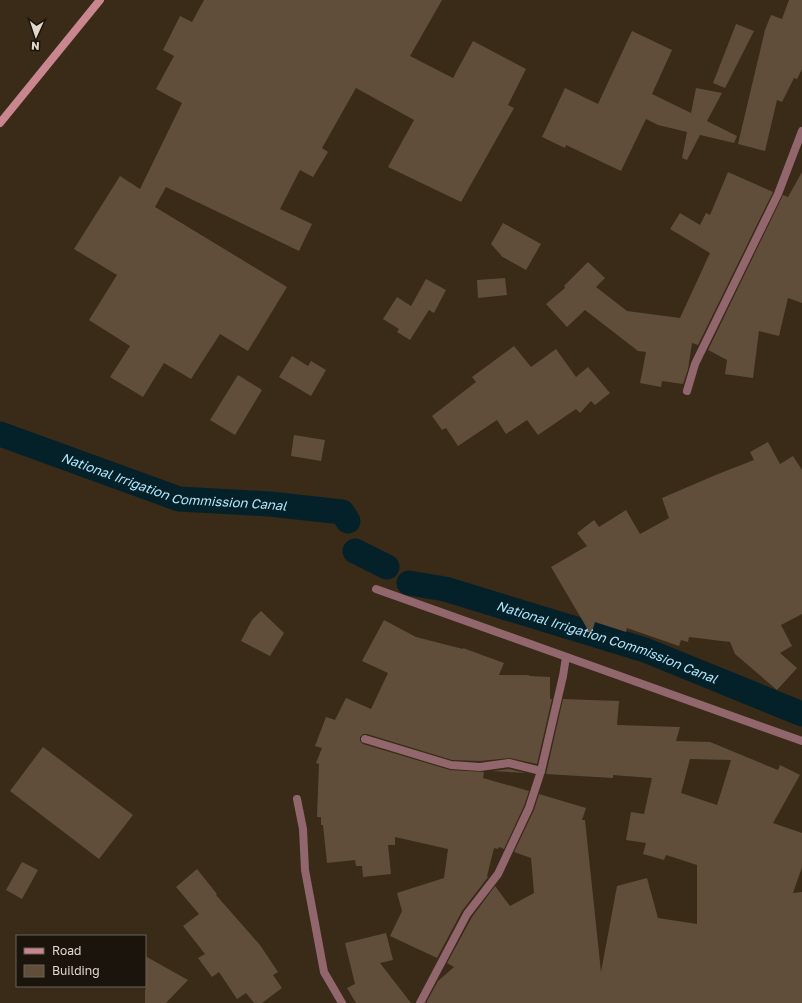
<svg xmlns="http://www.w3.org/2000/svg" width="802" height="1003" viewBox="0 0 802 1003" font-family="'Golos Text',sans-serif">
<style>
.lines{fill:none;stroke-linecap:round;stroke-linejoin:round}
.canal{stroke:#04212a;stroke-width:25}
.building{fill:#604e3b;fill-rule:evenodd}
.street{stroke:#91666c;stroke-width:8}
.secondary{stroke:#c9868f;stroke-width:8}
.labels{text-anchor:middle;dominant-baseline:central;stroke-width:3.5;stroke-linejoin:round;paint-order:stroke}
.water-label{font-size:13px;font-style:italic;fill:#b5e5f8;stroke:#1b140c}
</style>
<rect width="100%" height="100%" fill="#3a2a18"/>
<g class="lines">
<g class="canal">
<path id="s1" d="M 0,434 L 179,499 L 270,504 L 342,512 L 348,521"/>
<polyline points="355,551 387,567"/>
<path id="s2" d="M 409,583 L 445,589 L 645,650 L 802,714"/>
</g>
</g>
<g class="building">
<polygon points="204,0 442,0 410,56 453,78 473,41 526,69 508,105 514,108 461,202 388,167 414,120 356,88 322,148 328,152 313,177 300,170 280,209 312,224 299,251 166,187 155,207 287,287 248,351 220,334 191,379 164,363 143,397 110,377 130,346 89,320 117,275 74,249 120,176 140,189 182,103 156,89 174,56 163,50 180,16 192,22"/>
<polygon points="789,0 802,0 802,69 797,79 794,78 782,102 777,100 765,151 738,144 765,30 771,15 782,19"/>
<polygon points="736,24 754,31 725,88 713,83"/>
<polygon points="632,31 672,50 652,94 691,113 696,88 722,93 707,121 737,136 734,143 700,135 687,160 682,158 687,132 658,125 646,119 621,171 566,145 565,148 542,137 565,88 598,104"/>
<polygon points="728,172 773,192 698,345 692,343 688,369 683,384 662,381 661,387 640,383 646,352 638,351 585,310 567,327 546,304 565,288 564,286 588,262 605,278 596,287 627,311 680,318 710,253 670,229 680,213 700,225 706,213 710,215"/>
<polygon points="802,172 802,303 788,298 779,336 759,331 753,378 725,374 727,360 708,350 783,195 788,197"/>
<polygon points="503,223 541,244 526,270 501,256 501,255 491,244"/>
<polygon points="505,278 507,295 478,298 477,280"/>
<polygon points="426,279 446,290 434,313 429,310 410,340 397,332 399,329 383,319 397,297 411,306"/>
<polygon points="514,346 531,367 556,349 576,377 588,367 610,393 595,405 591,401 580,413 576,409 538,435 527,420 506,434 497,420 458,446 446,428 442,430 432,416 476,382 472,377"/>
<polygon points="292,356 308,366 311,361 326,370 311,396 279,377"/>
<polygon points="238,375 262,390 235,435 210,420"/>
<polygon points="294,435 325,440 321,461 291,456"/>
<polygon points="768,442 780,464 793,456 802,470 802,614 781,625 792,646 780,653 797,668 777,690 735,654 730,642 689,637 688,642 681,640 679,646 627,628 626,632 595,622 591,635 551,567 587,546 577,533 594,520 599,527 626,510 640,534 669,518 662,498 718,474 754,460 750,452"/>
<polygon points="261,611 284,633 270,656 241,641 252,620"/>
<polygon points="384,620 416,637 463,649 463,648 504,663 499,675 529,675 529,676 550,677 550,699 552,699 537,764 510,758 480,761 452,760 367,734 363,734 360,737 360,741 363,744 450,770 484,772 483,778 529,791 524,806 504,849 499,847 498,849 494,848 487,876 488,877 462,911 437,958 390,936 402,911 397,893 444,878 448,849 395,837 395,845 388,845 391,874 363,877 362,866 356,866 355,860 327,863 323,825 321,825 321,817 317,817 319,764 316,763 322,748 315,746 326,717 335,720 346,698 371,709 388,673 362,661"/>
<path d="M 563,699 L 619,701 L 617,725 L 680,727 L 676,741 L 710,742 L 778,770 L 780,765 L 800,775 L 773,823 L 802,833 L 802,867 L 793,893 L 802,892 L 802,1003 L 426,1003 L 438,981 L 454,967 L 447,963 L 472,917 L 495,886 L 510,906 L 534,893 L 531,858 L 514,852 L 534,810 L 539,794 L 586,808 L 582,820 L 585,820 L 601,972 L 617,886 L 647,878 L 658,918 L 697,924 L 697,865 L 666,855 L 664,860 L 643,854 L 646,843 L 626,840 L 631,812 L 644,814 L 652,778 L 613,775 L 613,778 L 546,774 ZM 690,759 L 731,760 L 717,805 L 681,793 Z"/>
<polygon points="43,747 133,815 99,859 10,791"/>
<polygon points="509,769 526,773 492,771"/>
<polygon points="22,862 38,870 22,899 6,890"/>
<polygon points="197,869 217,894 216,895 260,945 278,972 273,975 282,988 262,1003 254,1003 246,993 237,999 219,972 212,977 198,958 205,954 183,926 199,914 176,887"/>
<polygon points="386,933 393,960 380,963 411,1003 356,1003 347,988 355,984 345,943"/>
<polygon points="145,956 188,980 166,1003 145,1003 145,990 146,988 145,987"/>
</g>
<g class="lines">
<g class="street">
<polyline points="687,391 695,364 778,194 802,131"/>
<polyline points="376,589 802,741"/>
<polyline points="365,739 451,765 480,767 509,763 541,771"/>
<polyline points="297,799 303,829 305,870 324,972 342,1003"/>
<polyline points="420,1003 467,914 498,874 529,808 541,771 563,676 566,657"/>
</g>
<polyline class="secondary" points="0,123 100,0"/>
</g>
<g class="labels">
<g class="water-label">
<text stroke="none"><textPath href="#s1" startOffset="182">National Irrigation Commission Canal</textPath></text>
<text stroke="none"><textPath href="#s2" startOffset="207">National Irrigation Commission Canal</textPath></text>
</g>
</g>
<rect x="16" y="935" width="130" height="52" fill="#1b140c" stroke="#6a6259"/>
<rect x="24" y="948" width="20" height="6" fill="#c9868f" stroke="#6a6259"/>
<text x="52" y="955" font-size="12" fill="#e1d7cc">Road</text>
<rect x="24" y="965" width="20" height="12" fill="#604e3b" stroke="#6a6259"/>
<text x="52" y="975" font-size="12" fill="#e1d7cc">Building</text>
<g transform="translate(36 36) rotate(183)" stroke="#1b140c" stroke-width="3" paint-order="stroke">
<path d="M0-3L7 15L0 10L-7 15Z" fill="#e1d7cc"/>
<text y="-6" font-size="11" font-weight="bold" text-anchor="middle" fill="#e1d7cc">N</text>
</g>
</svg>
